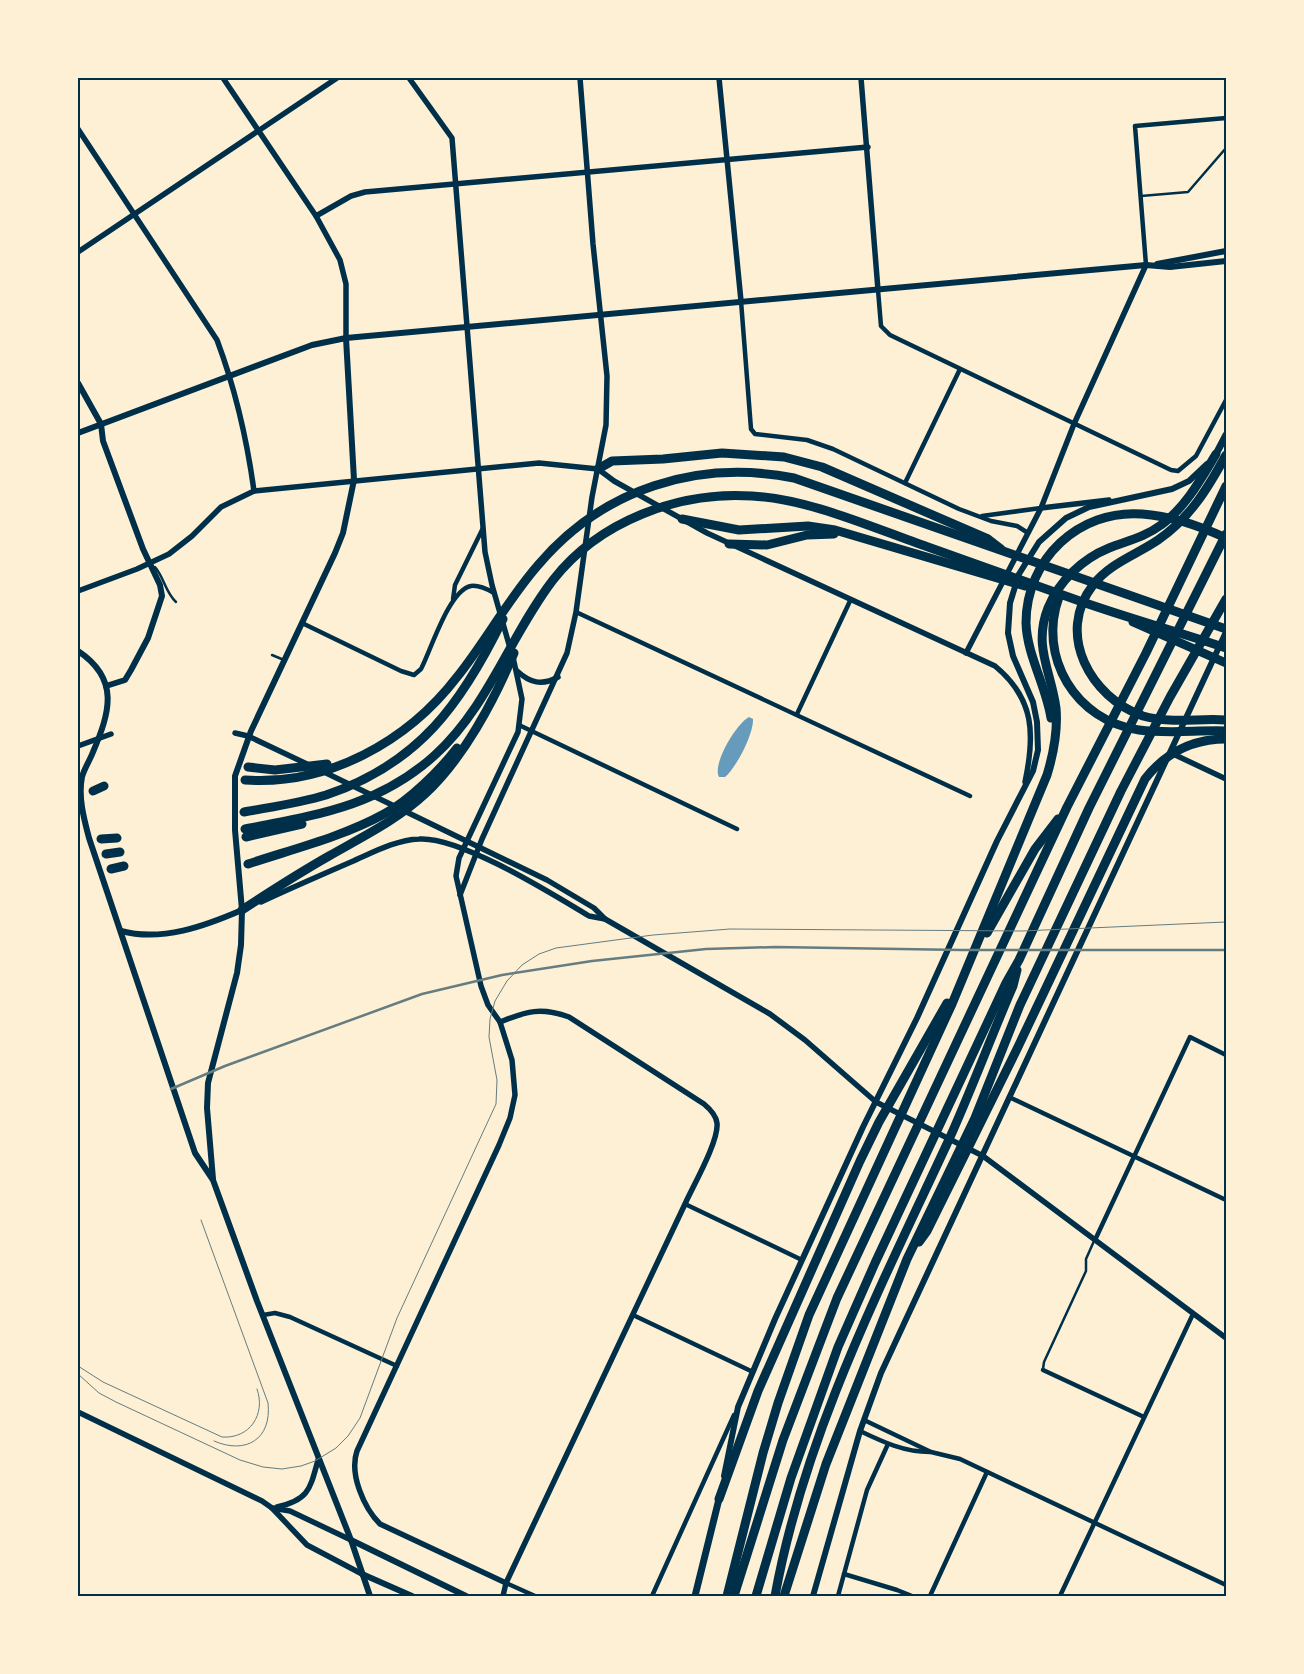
<svg xmlns="http://www.w3.org/2000/svg" width="1304" height="1674" viewBox="0 0 1304 1674" font-family="Manrope,sans-serif">
<style>
.water{fill:#669bbc}
.lines{fill:none;stroke-linecap:round;stroke-linejoin:round}
.service{stroke:#003049;stroke-width:2.5}
.minor{stroke:#003049;stroke-width:4.5}
.tertiary{stroke:#003049;stroke-width:5.5}
.secondary{stroke:#003049;stroke-width:6}
.primary{stroke:#003049;stroke-width:7}
.motorway{stroke:#003049;stroke-width:9}
.tram{stroke:#657d81;stroke-width:1}
.rail{stroke:#657d81;stroke-width:2.5}
.neatline{fill:none;stroke:#003049;stroke-width:2}
</style>
<rect width="100%" height="100%" fill="#fdf0d5"/>
<path class="water" d="M 749,717 L 753,719 C 754,733 736,768 725,777 L 719,777 C 712,764 736,724 749,717 Z"/>
<g class="lines">
<g class="service">
<polyline points="1141,196 1188,192 1226,148"/>
<path d="M 155,567 C 164,577 165,592 176,602"/>
<polyline points="272,655 284,660"/>
<polyline points="1043,1369 1044,1362 1086,1271 1086,1259 1094,1241"/>
</g>
<g class="minor">
<polyline points="1146,265 1135,126 1226,118"/>
<polyline points="878,290 881,326 890,335 1171,470 1178,471 1196,456 1226,400"/>
<polyline points="741,301 751,429 755,434 807,440 833,449 959,509 991,521 1017,526 1028,533"/>
<polyline points="905,483 960,369"/>
<polyline points="982,516 1041,508"/>
<polyline points="453,599 455,585 483,528"/>
<polyline points="576,612 970,796"/>
<path d="M 302,623 L 401,671 L 414,675 L 421,669 C 431,650 449,590 471,586 C 479,585 487,589 494,593"/>
<polyline points="797,714 850,601"/>
<polyline points="519,725 737,829"/>
<polyline points="1009,1097 1226,1200"/>
<polyline points="685,1204 802,1260"/>
<polyline points="1095,1240 1190,1037 1226,1055"/>
<polyline points="263,1315 275,1313 290,1317 397,1366"/>
<polyline points="633,1315 753,1372"/>
<polyline points="1043,1370 1144,1417"/>
<polyline points="864,1420 931,1452 960,1459 1226,1585"/>
<path d="M 860,1431 C 883,1442 904,1452 930,1452"/>
<polyline points="844,1574 897,1590 912,1596"/>
<polyline points="506,1583 535,1596"/>
<polyline points="652,1596 734,1415"/>
<polyline points="838,1596 867,1490 888,1444"/>
<polyline points="930,1596 987,1472"/>
<polyline points="1060,1596 1193,1314"/>
</g>
<g class="tertiary">
<polyline points="223,78 316,216 340,260 346,284 346,338"/>
<polyline points="409,78 452,138 485,552 492,585 510,648"/>
<polyline points="719,78 741,301"/>
<polyline points="861,78 878,290"/>
<path d="M 78,129 L 217,340 C 235,388 247,440 254,491"/>
<polyline points="316,216 351,196 365,192 868,147"/>
<polyline points="78,252 337,78"/>
<path d="M 598,469 L 614,481 L 707,533 L 995,666 C 1035,699 1035,735 1025,782"/>
<polyline points="1041,508 1109,500"/>
<polyline points="78,591 137,569 169,554 192,536 221,507 254,491 539,463 598,469"/>
<polyline points="966,653 1041,508 1074,424 1146,265"/>
<path d="M 517,671 C 530,683 542,686 558,677"/>
<polyline points="235,733 248,736 309,765"/>
<polyline points="78,746 111,734"/>
<polyline points="1171,753 1226,779"/>
<polyline points="322,771 547,880 594,908 605,919 770,1014 805,1040 876,1102 983,1156 1226,1338"/>
<polyline points="460,895 482,839 567,653 576,612 592,497 606,425 607,376 593,244 580,78"/>
<path d="M 261,902 C 291,888 321,875 351,862 C 372,853 395,840 419,839 C 460,836 552,894 589,916 L 605,919"/>
<path d="M 500,1022 C 527,1011 541,1007 569,1017 L 704,1104 C 710,1109 716,1115 717,1123 C 719,1141 693,1186 685,1204 L 506,1583 L 503,1596"/>
<polyline points="78,1412 262,1501 272,1508 307,1545 362,1574"/>
<path d="M 277,1507 C 309,1500 310,1489 318,1460"/>
<polyline points="272,1508 290,1511 351,1540"/>
<path d="M 506,1583 L 380,1524 C 364,1508 349,1474 357,1451 L 499,1145 L 510,1118 L 515,1095 L 512,1060 L 500,1022 L 488,1005 L 481,986 L 456,876 L 459,858 L 518,732 L 522,699 L 513,657"/>
</g>
<g class="secondary">
<polyline points="1157,264 1226,251"/>
<polyline points="78,383 101,424 103,441 143,549 160,585 162,596 148,638 131,670 125,680 106,686"/>
<polyline points="78,433 312,345 346,338 1146,265 1170,267 1226,261"/>
<path d="M 78,651 C 120,679 110,712 93,752 C 90,760 84,769 82,777 C 78,797 84,819 89,838 L 195,1153 L 213,1180 L 257,1301 L 351,1540 L 370,1596"/>
<path d="M 121,931 C 162,942 205,926 242,910"/>
<polyline points="213,1179 207,1108 208,1083 237,973 241,945 242,910 235,830 235,776 251,731 335,553 343,533 354,480 346,338"/>
<polyline points="724,1476 738,1407 775,1319 863,1127 917,1018 997,841 1033,771 1038,750 1037,722 1033,702 1013,656 1008,633 1010,603 1019,574 1039,542 1066,518 1089,507 1172,489 1189,481 1207,464"/>
<polyline points="351,1540 466,1596"/>
<polyline points="362,1574 412,1596"/>
<polyline points="813,1596 860,1431 881,1373 1226,632"/>
</g>
<g class="primary">
<polyline points="1216,454 1226,435"/>
<polyline points="695,1596 719,1499"/>
</g>
<g class="motorway">
<path d="M 1226,455 C 1208,488 1190,518 1158,540 C 1136,555 1110,563 1093,585 C 1055,634 1091,698 1143,716 C 1170,724 1199,718 1226,720"/>
<polyline points="598,469 612,461 663,459 722,453 784,457 822,467 988,539 1001,549"/>
<polyline points="682,519 739,530 808,526 835,530 1025,586"/>
<polyline points="729,544 767,545 807,535 834,534"/>
<path d="M 1059,597 C 1037,657 1076,721 1139,730 C 1168,734 1198,730 1226,731"/>
<polyline points="1133,622 1226,663"/>
<path d="M 1051,718 C 1046,686 1027,655 1026,623 C 1026,559 1079,509 1142,514 C 1172,516 1200,526 1226,538"/>
<polyline points="248,767 275,770 327,764"/>
<path d="M 245,780 C 328,786 408,741 457,677 C 486,641 508,599 539,564 C 603,489 697,459 794,478 L 1226,629"/>
<polyline points="93,791 104,786"/>
<path d="M 244,812 C 271,807 300,803 326,795 C 419,764 462,703 503,619"/>
<path d="M 245,829 C 317,815 379,806 435,755 C 488,707 510,636 553,580 C 599,521 679,491 752,496 C 810,499 873,528 928,547 C 977,564 1025,582 1074,599 C 1124,617 1176,631 1226,648"/>
<polyline points="246,837 302,824"/>
<polyline points="101,839 117,838"/>
<polyline points="106,854 120,852"/>
<path d="M 248,864 C 293,849 342,837 384,814 C 409,801 440,770 457,748"/>
<polyline points="111,869 124,866"/>
<path d="M 242,910 C 271,891 299,873 329,856 C 362,837 397,820 425,794 C 463,759 494,701 514,653"/>
<polyline points="987,933 1035,849 1058,819"/>
<path d="M 919,1242 L 927,1231 L 1017,1049 L 1145,779 C 1166,752 1193,739 1226,739"/>
<polyline points="719,1499 758,1391 860,1161 879,1122 947,1003"/>
<path d="M 727,1596 L 763,1453 L 778,1403 L 809,1315 L 952,1004 L 1047,775 C 1054,752 1058,731 1056,708 C 1051,671 1033,646 1048,608 C 1059,581 1082,559 1109,548 C 1127,541 1145,537 1161,525 C 1185,508 1201,479 1216,454"/>
<polyline points="734,1596 783,1440 837,1298 1067,807 1146,653 1226,486"/>
<polyline points="756,1596 791,1478 838,1347 875,1263 1006,983 1019,960 1089,808 1226,534"/>
<path d="M 775,1596 C 804,1437 878,1292 946,1146 C 970,1094 990,1039 1013,986 L 1017,970"/>
<polyline points="784,1596 826,1464 907,1259 975,1118 1020,1005 1121,791 1170,697 1226,599"/>
</g>
<g class="tram">
<path d="M 201,1220 L 268,1403 C 272,1439 246,1455 214,1441"/>
<path d="M 78,1366 L 103,1382 L 222,1437 C 250,1439 266,1414 257,1389"/>
<polyline points="78,1374 99,1393 116,1402 240,1460 263,1467 282,1469 301,1466 315,1461 336,1448 348,1436 360,1418 397,1318 496,1104 497,1080 489,1037 490,1019 495,1001 507,981 522,965 539,954 556,948 653,935 730,929 1022,931 1226,922"/>
</g>
<polyline class="rail" points="171,1089 225,1066 422,994 502,975 592,961 706,949 775,947 962,950 1226,950"/>
</g>
<rect width="1304" height="1674" fill="none" stroke="#fdf0d5" stroke-width="158"/>
<rect x="79" y="79" width="1146" height="1516" class="neatline"/>
</svg>
